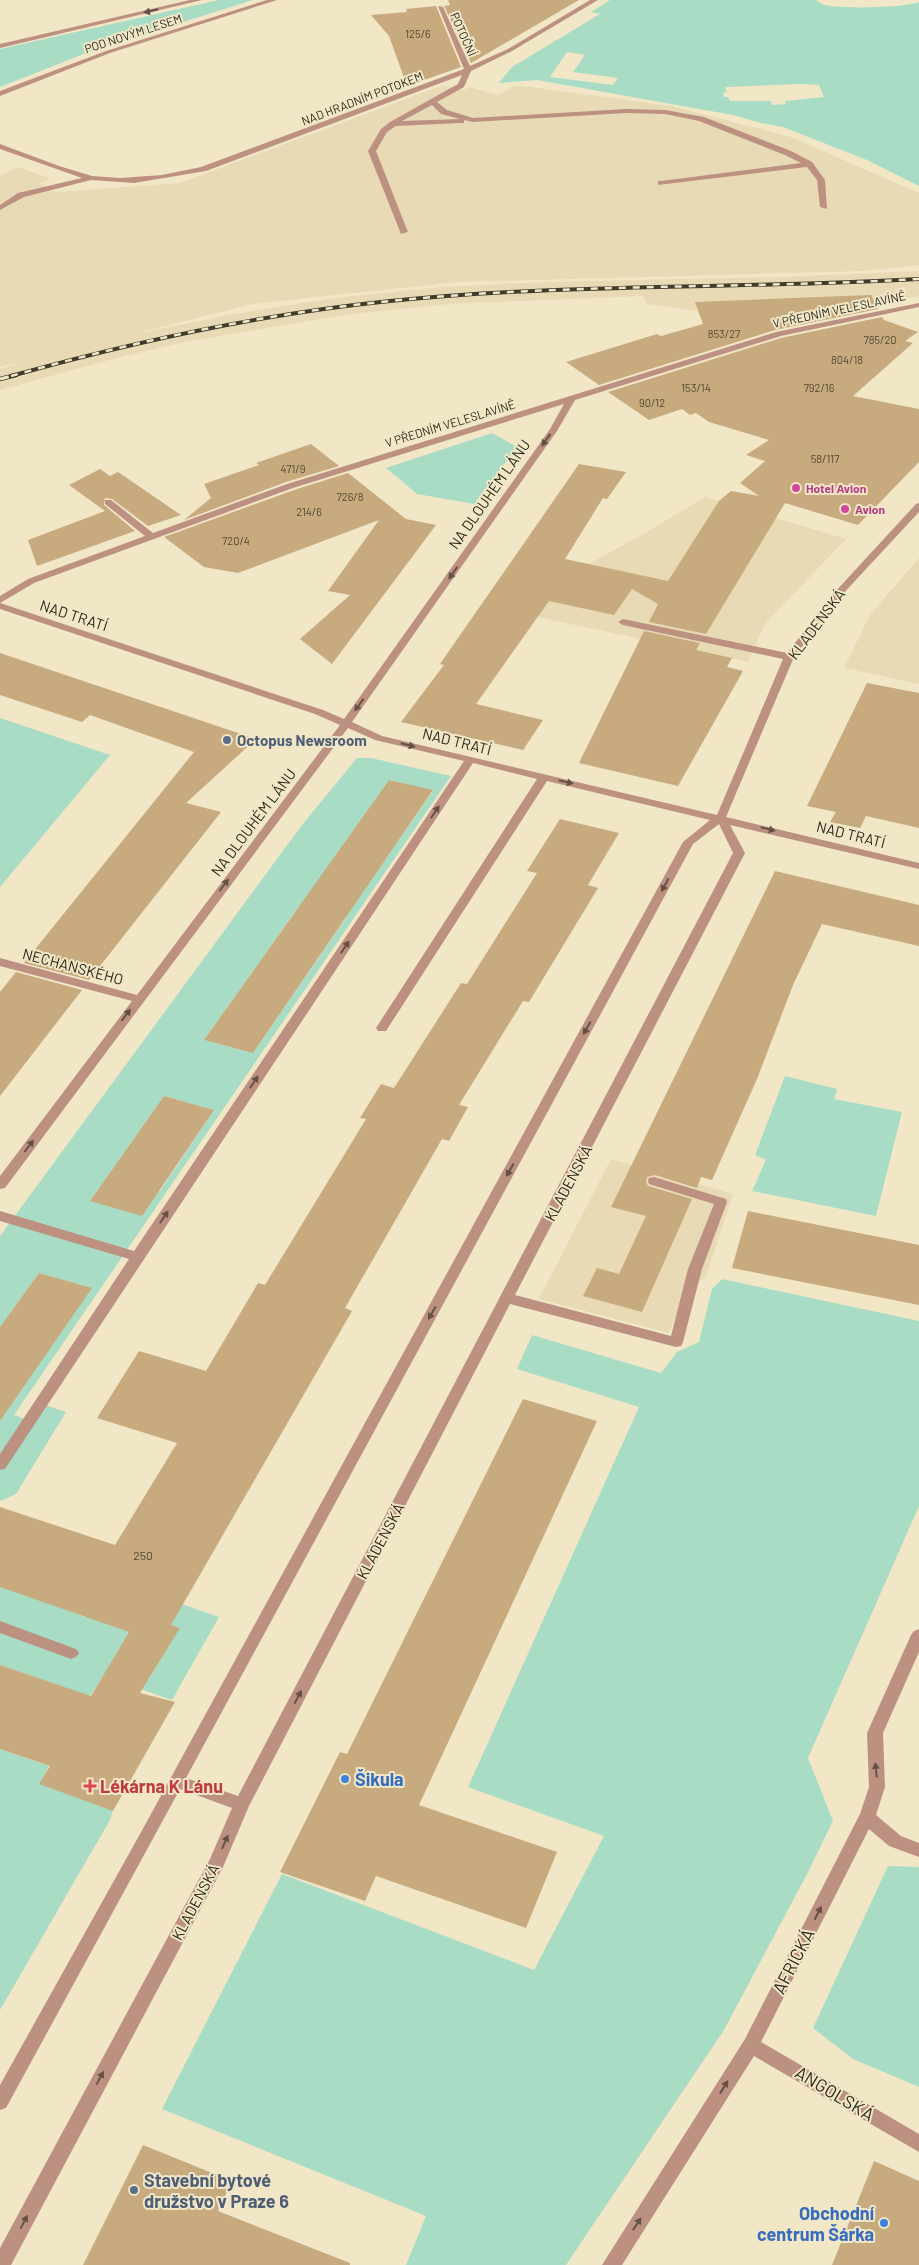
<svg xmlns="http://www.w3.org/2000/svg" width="919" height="2265" viewBox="0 0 919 2265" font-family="Barlow,sans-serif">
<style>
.built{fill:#e8dab4}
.green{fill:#a9dcc4;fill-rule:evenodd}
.building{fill:#c7aa7e}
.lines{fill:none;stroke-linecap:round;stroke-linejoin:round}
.minor{fill:#bd9182;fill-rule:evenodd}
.rail-far1-casing{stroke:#3f3b2d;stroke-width:4}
.rail-casing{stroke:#3f3b2d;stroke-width:4.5}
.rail-far1{stroke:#f1e7c7;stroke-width:2.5;stroke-dasharray:7;stroke-linecap:butt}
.rail{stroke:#f1e7c7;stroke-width:3;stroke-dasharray:9;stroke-linecap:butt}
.oneway{fill:#655144}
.hotel-dot{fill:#d1479c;stroke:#f1e7c7;stroke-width:2}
.service-dot{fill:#5c6f8a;stroke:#f1e7c7;stroke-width:2}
.shop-dot{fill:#3f7fe0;stroke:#f1e7c7;stroke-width:2}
.health-dot{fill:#e0444e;stroke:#f1e7c7;stroke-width:2}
.labels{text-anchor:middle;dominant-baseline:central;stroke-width:4;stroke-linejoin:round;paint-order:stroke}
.far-number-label{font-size:11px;fill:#524834}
.far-street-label{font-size:12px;fill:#2b271b;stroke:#f1e7c7}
.far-hotel-label{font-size:12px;font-weight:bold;fill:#b23c85;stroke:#f1e7c7;text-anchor:start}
.number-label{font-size:12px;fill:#524834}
.street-label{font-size:15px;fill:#2b271b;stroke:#f1e7c7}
.service-label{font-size:15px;font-weight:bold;fill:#4e5e75;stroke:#f1e7c7;text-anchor:start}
.near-shop-label{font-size:18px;font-weight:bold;fill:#366cbe;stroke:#f1e7c7;text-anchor:start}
.near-health-label{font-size:18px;font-weight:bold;fill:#be3a42;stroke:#f1e7c7;text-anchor:start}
.near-street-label{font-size:18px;fill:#2b271b;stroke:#f1e7c7}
.near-service-label{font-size:18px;font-weight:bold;fill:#4e5e75;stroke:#f1e7c7;text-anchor:start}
</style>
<rect width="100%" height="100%" fill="#f1e7c7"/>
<g class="built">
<polygon points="443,85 464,90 469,87 499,95 513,86 530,87 671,106 791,137 919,193 919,265 865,271 457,282 252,304 130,335 234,314 335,298 442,287 545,282 780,277 919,271 919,296 873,306 728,315 647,304 643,296 449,304 344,315 180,343 113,359 0,390 0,369 22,362 0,367 0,176 18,167 51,179 39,183 56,192 180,183"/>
<polygon points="705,497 846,539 765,624 748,662 519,613 566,576 642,535"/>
<polygon points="919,558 919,684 844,668 870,615"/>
<polygon points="611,1159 733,1194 706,1277 686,1289 669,1333 539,1299"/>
</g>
<g class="green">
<polygon points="219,0 253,0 94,50 0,87 0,49"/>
<path d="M 610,0 L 815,0 C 818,1 821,4 825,5 C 840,9 905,8 919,2 L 919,186 L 867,160 L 783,127 L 761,123 L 733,115 L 537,80 L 499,83 L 512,67 L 600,14 L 591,12 ZM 567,52 L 585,55 L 573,72 L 618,78 L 613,85 L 550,77 ZM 800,84 L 819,85 L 824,97 L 785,101 L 786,104 L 772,105 L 771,101 L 730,101 L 728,97 L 724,97 L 723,93 L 727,92 L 725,88 L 727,87 Z"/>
<polygon points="492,433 517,447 474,504 417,494 386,468"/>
<polygon points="0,718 110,755 0,887"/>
<path d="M 357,758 L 371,758 L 451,776 L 14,1415 L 34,1422 L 45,1405 L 66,1412 L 16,1494 L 0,1501 L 0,1421 L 91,1288 L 39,1273 L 0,1327 L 0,1236 L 302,825 ZM 389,780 L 433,791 L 378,870 L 333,859 ZM 299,906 L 346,918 L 253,1053 L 204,1040 ZM 164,1096 L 214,1110 L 160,1191 L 90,1201 Z"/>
<polygon points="785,1076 837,1089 834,1099 902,1112 876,1216 752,1191 766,1160 755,1155"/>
<polygon points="722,1279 919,1321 919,1506 808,1758 833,1821 807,1874 724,2030 566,2265 406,2265 426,2216 162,2109 282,1874 534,1970 604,1836 468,1787 639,1407 517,1369 532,1335 661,1373 677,1352 699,1342 712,1289"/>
<path d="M 106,1583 L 153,1594 L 219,1617 L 172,1700 L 103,1676 L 90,1696 L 0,1665 L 0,1585 L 85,1617 ZM 141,1613 L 179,1628 L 149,1679 L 110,1664 Z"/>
<polygon points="0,1749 49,1766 40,1784 113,1810 110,1820 0,2010"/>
<polygon points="888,1866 919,1867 919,2087 853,2059 813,2028"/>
</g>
<g class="building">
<polygon points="448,0 579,0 471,63 444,6 450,5"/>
<polygon points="436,6 461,67 407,86 389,36 371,15 407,12 406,9"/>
<polygon points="871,295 878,309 775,330 599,385 566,362 657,334 661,336 703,324 695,302"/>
<polygon points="882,317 884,320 918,332 905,341 913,343 853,396 919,409 919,462 858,525 785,503 706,634 649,622 658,604 632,589 614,615 549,601 476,704 543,720 523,750 401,722 444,665 440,664 579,464 626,472 607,499 603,498 565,559 668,581 719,501 731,491 759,496 740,483 765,461 746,455 769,440 709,422 696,413 690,415 682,409 649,420 608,392 781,338"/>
<polygon points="311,444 339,466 286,482 184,520 211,498 204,484 259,465 256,463"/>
<polygon points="100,469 110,476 118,472 181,515 148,526 112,499 105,498 104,505 135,531 37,566 28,540 105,511 69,485"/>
<polygon points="348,473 406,519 436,525 332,664 300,639 350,595 328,591 379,520 238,573 204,567 164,537 294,490"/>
<polygon points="644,631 700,643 696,650 732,658 727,667 743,671 678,786 579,763"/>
<polygon points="0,653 256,739 186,803 221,812 89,980 24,963 194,752 90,715 82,722 0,695"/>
<polygon points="867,683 919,693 919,828 866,816 860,828 830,822 836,812 807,806"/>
<polygon points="389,780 433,790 253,1053 204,1040"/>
<polygon points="560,819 619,833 588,885 598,888 529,1002 523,1001 459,1105 468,1107 449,1141 442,1139 345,1308 352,1311 171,1625 180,1628 140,1693 175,1702 113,1811 39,1784 50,1766 0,1749 0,1665 91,1696 129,1632 0,1587 0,1507 115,1545 177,1443 97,1418 139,1351 206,1371 258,1283 265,1285 366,1119 360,1118 381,1084 394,1088 461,983 467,984 537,873 527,871"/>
<polygon points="775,871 919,905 919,946 822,924 793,985 757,1079 712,1180 701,1177 697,1188 655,1175 647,1177 646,1182 648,1186 692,1199 642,1312 583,1296 597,1268 619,1274 646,1216 611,1207"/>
<polygon points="16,972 82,990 0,1096 0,992"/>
<polygon points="164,1096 214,1110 142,1216 90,1201"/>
<polygon points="748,1211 919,1245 919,1305 732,1268"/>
<polygon points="39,1273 92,1288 0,1421 0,1327"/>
<polygon points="523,1399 597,1421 419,1805 557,1852 526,1928 376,1876 365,1901 280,1872 340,1752 347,1754"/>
<polygon points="143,2145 232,2181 218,2211 350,2263 350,2265 83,2265"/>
<polygon points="874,2161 919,2181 919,2265 832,2265"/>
</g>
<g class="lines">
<g class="minor">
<polygon points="190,0 202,0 0,48 0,44"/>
<polygon points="267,0 277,0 110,53 0,96 0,91 106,51"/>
<path d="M 590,0 L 598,0 L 512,51 L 471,71 L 464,87 L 437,102 L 447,110 L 473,118 L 626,109 L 665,110 L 704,117 L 791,151 L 812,162 L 825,180 L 827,209 L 820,207 L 817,180 L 807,167 L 658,185 L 658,181 L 661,181 L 801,163 L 785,155 L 699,121 L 665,114 L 626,113 L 473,122 L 464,120 L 464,123 L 461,123 L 396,126 L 387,132 L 376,151 L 408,232 L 401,234 L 368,151 L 381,129 L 390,122 L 458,84 L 462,75 L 206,171 L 134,183 L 91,180 L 24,197 L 0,210 L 0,205 L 18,193 L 82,178 L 0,149 L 0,144 L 59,166 L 92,176 L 120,178 L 162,175 L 201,167 L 464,69 L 438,6 L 443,7 L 470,66 L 508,49 ZM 432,105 L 441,114 L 460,119 L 402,121 Z"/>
<path d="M 919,303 L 919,307 L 781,336 L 575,400 L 557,431 L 352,722 L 382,736 L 717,815 L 783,659 L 623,625 L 618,622 L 623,619 L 787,653 L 834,593 L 916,504 L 919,503 L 919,512 L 840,597 L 794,657 L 726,817 L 919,863 L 919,869 L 730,825 L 745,853 L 515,1295 L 671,1336 L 688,1269 L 714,1204 L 649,1184 L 648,1181 L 649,1178 L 654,1177 L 726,1199 L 727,1202 L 702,1269 L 683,1342 L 681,1346 L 676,1347 L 510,1304 L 249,1806 L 223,1867 L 11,2265 L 0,2265 L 0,2248 L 210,1859 L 232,1808 L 180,1789 L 6,2108 L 0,2110 L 0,2085 L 140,1834 L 683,842 L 710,820 L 547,781 L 386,1031 L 378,1031 L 376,1028 L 537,779 L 473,763 L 5,1469 L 0,1470 L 0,1454 L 129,1259 L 0,1221 L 0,1211 L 134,1251 L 464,761 L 375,740 L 348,728 L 5,1188 L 0,1189 L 0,1176 L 132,1001 L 0,966 L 0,958 L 137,995 L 340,725 L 315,714 L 0,609 L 0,603 L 323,710 L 344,719 L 550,429 L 564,404 L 293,488 L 34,583 L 0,603 L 0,596 L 28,579 L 145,536 L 105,504 L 105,500 L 111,500 L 153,533 L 287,484 L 776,332 ZM 719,824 L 733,853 L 238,1796 L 186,1778 L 693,844 Z"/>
<polygon points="0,1621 76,1649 79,1653 76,1657 71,1659 0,1633"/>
<polygon points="919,1629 919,1652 883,1733 885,1787 876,1815 901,1836 919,1843 919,1857 889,1846 869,1829 761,2042 919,2134 919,2152 754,2056 622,2265 602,2265 745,2039 860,1814 869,1787 867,1733 911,1635 914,1631"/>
</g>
<defs>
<path id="rail-far1" d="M 11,376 C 136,341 262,314 390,301 C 566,283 743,289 919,279"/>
<polyline id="rail" points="0,379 16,375"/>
</defs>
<use href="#rail-far1" class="rail-far1-casing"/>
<use href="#rail" class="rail-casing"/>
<use href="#rail-far1" class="rail-far1"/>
<use href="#rail" class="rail"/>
</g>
<defs><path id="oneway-solid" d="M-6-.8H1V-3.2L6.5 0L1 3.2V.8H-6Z" transform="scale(1.25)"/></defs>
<g class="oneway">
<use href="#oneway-solid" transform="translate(151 11) rotate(167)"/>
<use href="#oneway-solid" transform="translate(546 440) rotate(125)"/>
<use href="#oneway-solid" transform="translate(453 573) rotate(125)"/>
<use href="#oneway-solid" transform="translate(359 705) rotate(126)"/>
<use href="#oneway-solid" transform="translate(408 745) rotate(14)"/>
<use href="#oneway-solid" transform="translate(566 782) rotate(13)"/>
<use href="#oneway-solid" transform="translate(435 812) rotate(-56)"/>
<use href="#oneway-solid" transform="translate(768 829) rotate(14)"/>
<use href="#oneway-solid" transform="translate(224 885) rotate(-53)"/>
<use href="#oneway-solid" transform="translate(665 885) rotate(119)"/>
<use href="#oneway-solid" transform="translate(345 947) rotate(-56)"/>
<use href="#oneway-solid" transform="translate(126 1015) rotate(-53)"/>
<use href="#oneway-solid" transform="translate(587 1028) rotate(119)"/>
<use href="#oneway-solid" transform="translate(254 1082) rotate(-56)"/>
<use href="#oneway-solid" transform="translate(29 1146) rotate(-53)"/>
<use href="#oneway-solid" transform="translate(510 1170) rotate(119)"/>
<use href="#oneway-solid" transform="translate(164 1217) rotate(-56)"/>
<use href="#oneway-solid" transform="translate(432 1313) rotate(119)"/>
<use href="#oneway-solid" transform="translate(298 1697) rotate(-62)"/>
<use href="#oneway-solid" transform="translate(876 1770) rotate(-96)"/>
<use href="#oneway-solid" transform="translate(225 1842) rotate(-66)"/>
<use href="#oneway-solid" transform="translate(818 1913) rotate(-63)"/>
<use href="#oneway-solid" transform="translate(100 2078) rotate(-62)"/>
<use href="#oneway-solid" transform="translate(724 2087) rotate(-58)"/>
<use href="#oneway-solid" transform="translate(24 2222) rotate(-62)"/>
<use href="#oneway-solid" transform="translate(637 2224) rotate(-57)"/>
</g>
<g class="hotel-dot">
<circle cx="796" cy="488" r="5"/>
<circle cx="845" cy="509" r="5"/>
</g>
<g class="service-dot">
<circle cx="227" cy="740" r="5"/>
<circle cx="134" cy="2190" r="5"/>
</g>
<g class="shop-dot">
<circle cx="345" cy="1779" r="5"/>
<circle cx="884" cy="2223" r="5"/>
</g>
<path class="health-dot" d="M87.5 1778.5h5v5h5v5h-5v5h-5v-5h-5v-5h5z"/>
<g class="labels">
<g class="far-number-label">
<text x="418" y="33">125/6</text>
<text x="724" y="333">853/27</text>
<text x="880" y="339">785/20</text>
<text x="847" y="359">804/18</text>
<text x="696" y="387">153/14</text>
<text x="819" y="387">792/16</text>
<text x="652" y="402">90/12</text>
<text x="825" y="458">58/117</text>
<text x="293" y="468">471/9</text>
<text x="350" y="496">726/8</text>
<text x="309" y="511">214/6</text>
<text x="236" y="540">720/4</text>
</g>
<g class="far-street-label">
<text transform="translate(133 33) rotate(-18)">POD NOVÝM LESEM</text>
<text transform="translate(464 34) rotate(66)">POTOČNÍ</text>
<text transform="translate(362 98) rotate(-21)">NAD HRADNÍM POTOKEM</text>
<text transform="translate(839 309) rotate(-12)">V PŘEDNÍM VELESLAVÍNĚ</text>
<text transform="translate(450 423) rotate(-17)">V PŘEDNÍM VELESLAVÍNĚ</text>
</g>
<g class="far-hotel-label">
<text x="806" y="488">Hotel Avion</text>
<text x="855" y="509">Avion</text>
</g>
<g class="number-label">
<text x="143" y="1555">250</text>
</g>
<g class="street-label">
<text transform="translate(489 494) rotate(-55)">NA DLOUHÉM LÁNU</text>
<text transform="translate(74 615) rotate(18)">NAD TRATÍ</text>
<text transform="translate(816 624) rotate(-53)">KLADENSKÁ</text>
<text transform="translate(457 741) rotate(14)">NAD TRATÍ</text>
<text transform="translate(253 822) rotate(-53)">NA DLOUHÉM LÁNU</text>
<text transform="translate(851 834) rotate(14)">NAD TRATÍ</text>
<text transform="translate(73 966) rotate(15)">NECHANSKÉHO</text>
<text transform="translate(568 1183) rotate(-62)">KLADENSKÁ</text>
<text transform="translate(380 1541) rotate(-62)">KLADENSKÁ</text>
<text transform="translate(195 1902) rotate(-62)">KLADENSKÁ</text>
</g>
<g class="service-label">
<text x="237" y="740">Octopus Newsroom</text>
</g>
<g class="near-shop-label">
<text x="355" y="1779">Šikula</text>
<text x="874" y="2213" text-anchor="end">Obchodní<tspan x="874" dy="21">centrum Šárka</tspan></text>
</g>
<g class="near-health-label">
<text x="100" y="1786">Lékárna K Lánu</text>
</g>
<g class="near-street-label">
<text transform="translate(793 1961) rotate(-63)">AFRICKÁ</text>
<text transform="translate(835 2093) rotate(31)">ANGOLSKÁ</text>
</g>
<g class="near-service-label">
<text x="144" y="2180">Stavební bytové<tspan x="144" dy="21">družstvo v Praze 6</tspan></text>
</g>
</g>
</svg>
